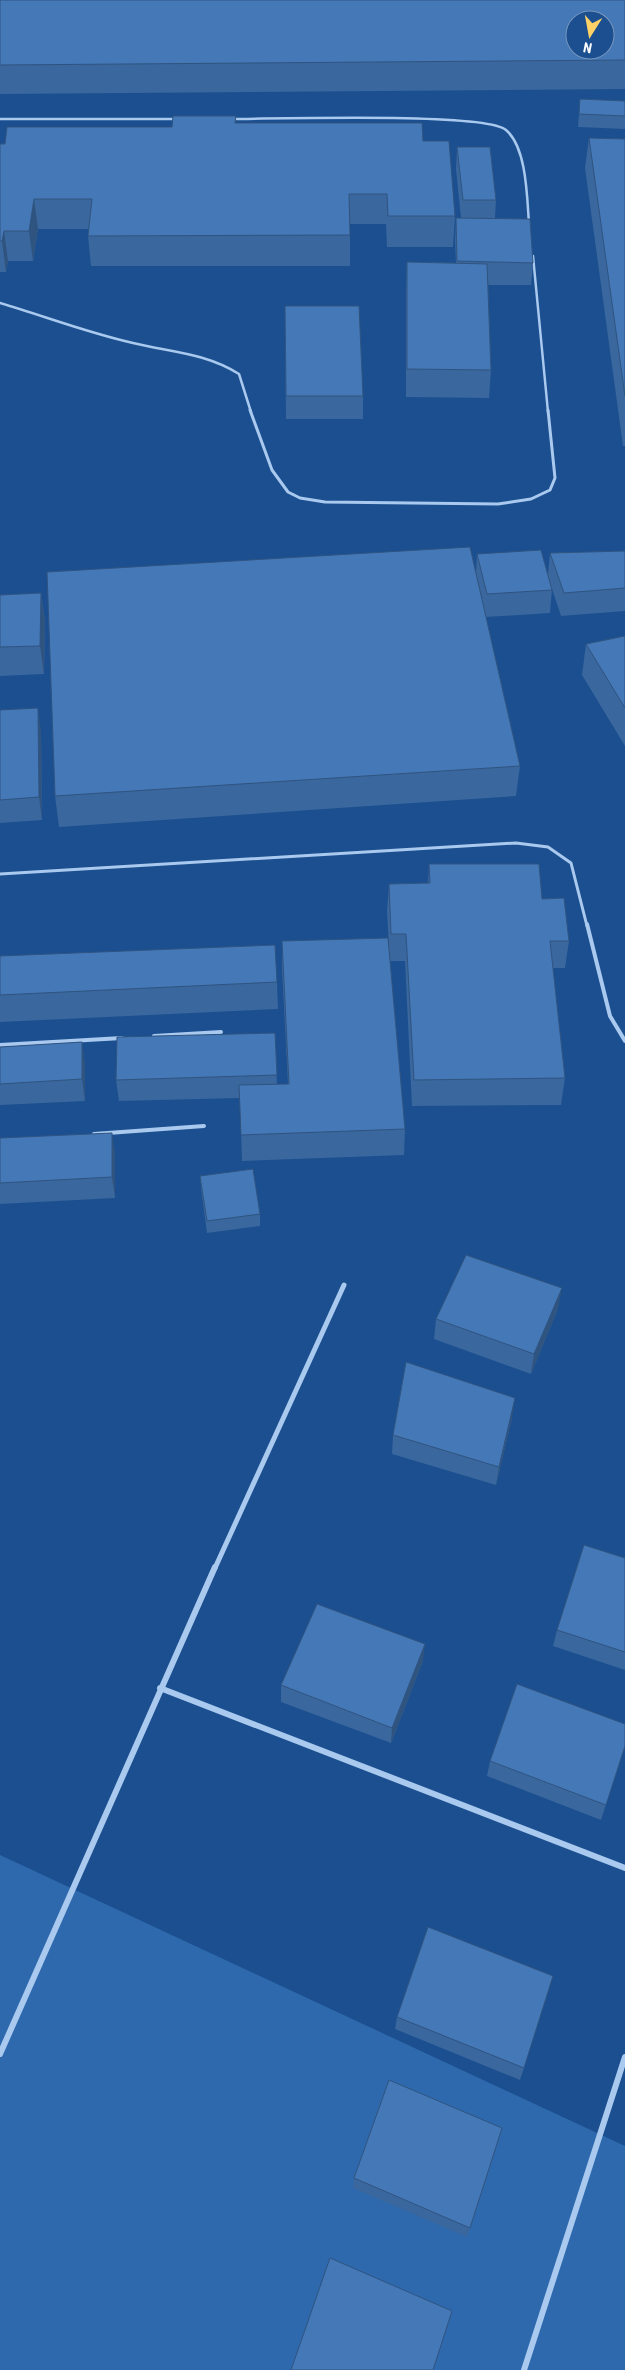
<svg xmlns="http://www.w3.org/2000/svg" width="625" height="2370" viewBox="0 0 625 2370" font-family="'Roboto Condensed',sans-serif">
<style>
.green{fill:#2e69ad}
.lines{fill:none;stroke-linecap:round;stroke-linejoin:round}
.lane-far2{stroke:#a9c9ee;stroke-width:2.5}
.lane-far1{stroke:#a9c9ee;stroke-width:3}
.lane{stroke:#a9c9ee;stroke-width:4}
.street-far1{stroke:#a9c9ee;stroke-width:5}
.street{stroke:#a9c9ee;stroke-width:6}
.wall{fill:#3a679d}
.shaded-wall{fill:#305480}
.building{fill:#4478b7;stroke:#305480;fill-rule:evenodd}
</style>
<rect width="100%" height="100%" fill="#1b4f8f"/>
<polygon class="green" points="0,1855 625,2146 625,2370 0,2370"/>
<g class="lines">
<g class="lane-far2">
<polyline points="0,119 177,119"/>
<path d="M 231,119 C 271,119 487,112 506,130 C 527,148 527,198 529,224"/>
<polyline points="533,256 548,412"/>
<path d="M 0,303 C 44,316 88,333 133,343 C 170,352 206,353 239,374 L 251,412"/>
</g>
<g class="lane-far1">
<polyline points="250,410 272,470 288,492 300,498 325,502 498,504 531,499 550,490 555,478 548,410"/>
<polyline points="0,874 516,843 548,847 571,863 587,926"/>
</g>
<g class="lane">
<polyline points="587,924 610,1016 625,1041"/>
<polyline points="154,1036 221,1032"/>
<polyline points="0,1045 122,1038"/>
<polyline points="94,1134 204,1126"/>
</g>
<polyline class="street-far1" points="215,1568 344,1285"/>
<g class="street">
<polyline points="160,1688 625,1868"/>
<polyline points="0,2054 215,1567"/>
<polyline points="524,2370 625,2057"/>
</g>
</g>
<g class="wall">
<polygon points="0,0 625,0 625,89 0,94"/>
<polygon points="580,99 625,101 625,129 578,127"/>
<polygon points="236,123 423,141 455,216 453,247 387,247 386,224 350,224 350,266 91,266 88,236 89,229 38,229 33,261 8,261 6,272 0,272 0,144 172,127"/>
<polygon points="589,138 625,139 625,446 623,446 585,168"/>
<polygon points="457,147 496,200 495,218 533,263 531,285 488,285 491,370 489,398 406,397 406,290 407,262 456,263 455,240 456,218 461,218 456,169"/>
<polygon points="285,306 363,396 363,419 286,419"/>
<polygon points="625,551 625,611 561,616 552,589 550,613 486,617 520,766 516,796 59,827 55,796 476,572 477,554 548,574 550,553"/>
<polygon points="41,593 45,621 44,674 0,676 0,595"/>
<polygon points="625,636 625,746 582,675 586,644"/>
<polygon points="0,710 41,731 42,820 0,823"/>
<polygon points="429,864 542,899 569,941 565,968 553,968 565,1078 561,1105 412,1106 405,961 390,961 405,1129 404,1155 242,1161 240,1098 119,1101 116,1080 275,1033 277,1084 288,1084 282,969 282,941 389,947 387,911 389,884 428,883"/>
<polygon points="0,956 277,982 278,1009 0,1022"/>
<polygon points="0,1047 85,1064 85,1101 0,1105"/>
<polygon points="0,1138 115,1154 115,1198 0,1204"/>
<polygon points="200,1176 260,1214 260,1226 207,1233 201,1188"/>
<polygon points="558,1309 531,1374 434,1339 436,1319"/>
<polygon points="512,1418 496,1485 392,1454 393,1435"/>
<polygon points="625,1558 625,1670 553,1646 557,1630"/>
<polygon points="423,1661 391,1743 281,1702 281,1685"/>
<polygon points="625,1746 601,1820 487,1776 490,1761"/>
<polygon points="397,2017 524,2068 520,2080 395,2029"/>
<polygon points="502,2128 467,2237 353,2188 354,2178"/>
</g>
<g class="shaded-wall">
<polygon points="34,199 38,229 33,261 29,231"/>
<polygon points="4,231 8,261 6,272 2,241"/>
<polygon points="41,593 45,621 44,674 40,646"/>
<polygon points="38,708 41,731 42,820 39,797"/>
<polygon points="82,1042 85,1064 85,1101 82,1079"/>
<polygon points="112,1133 115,1154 115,1198 112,1177"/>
<polygon points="562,1288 558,1309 531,1374 534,1354"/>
<polygon points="515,1398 512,1418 496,1485 499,1467"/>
<polygon points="425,1644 423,1661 391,1743 392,1728"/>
</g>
<g class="building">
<path d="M 0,0 L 625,0 L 625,60 L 0,65 ZM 575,20 L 605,20 L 605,50 L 575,50 Z"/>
<polygon points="580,99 625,101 625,116 579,114"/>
<polygon points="173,116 236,116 235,123 422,123 423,141 449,141 455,216 388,216 387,194 349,194 350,235 88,236 92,199 34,199 29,231 4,231 2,241 0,241 0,144 5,144 7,127 172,127"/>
<polygon points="589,138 625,139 625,396"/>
<polygon points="457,147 490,147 496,200 463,200"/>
<polygon points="456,218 530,219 533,263 457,261"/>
<polygon points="407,262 487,264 491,370 407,369"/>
<polygon points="285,306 359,306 363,396 286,396"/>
<polygon points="470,547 520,766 55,796 47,572"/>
<polygon points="541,550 552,590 487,594 477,554"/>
<polygon points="625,551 625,588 564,593 550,553"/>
<polygon points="41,593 40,646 0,647 0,595"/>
<polygon points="625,636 625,708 586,644"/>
<polygon points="38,708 39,797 0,800 0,710"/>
<polygon points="429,864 539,864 542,899 564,898 569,941 550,941 565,1078 414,1080 406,934 391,934 389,884 430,883"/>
<polygon points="388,938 405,1129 241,1135 239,1085 289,1084 282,941"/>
<polygon points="275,945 277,982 0,995 0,956"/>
<polygon points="275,1033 277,1075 116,1080 117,1037"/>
<polygon points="82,1042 82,1079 0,1084 0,1047"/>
<polygon points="112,1133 112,1177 0,1183 0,1138"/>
<polygon points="253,1169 260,1214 207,1221 200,1176"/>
<polygon points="466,1255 562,1288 534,1354 436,1319"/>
<polygon points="406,1362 515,1398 499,1467 393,1435"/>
<polygon points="584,1545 625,1558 625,1652 557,1630"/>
<polygon points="317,1604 425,1644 392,1728 281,1685"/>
<polygon points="517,1684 625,1724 625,1746 606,1805 490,1761"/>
<polygon points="428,1927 553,1976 524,2068 397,2017"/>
<polygon points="389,2080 502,2128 470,2228 354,2178"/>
<polygon points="330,2258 452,2311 433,2370 291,2370"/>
</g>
<g transform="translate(590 35) rotate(191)"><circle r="24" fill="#1b4f8f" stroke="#7695bc"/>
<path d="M0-4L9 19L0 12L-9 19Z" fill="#ffd166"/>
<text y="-8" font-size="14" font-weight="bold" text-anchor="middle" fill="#ffffff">N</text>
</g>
</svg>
